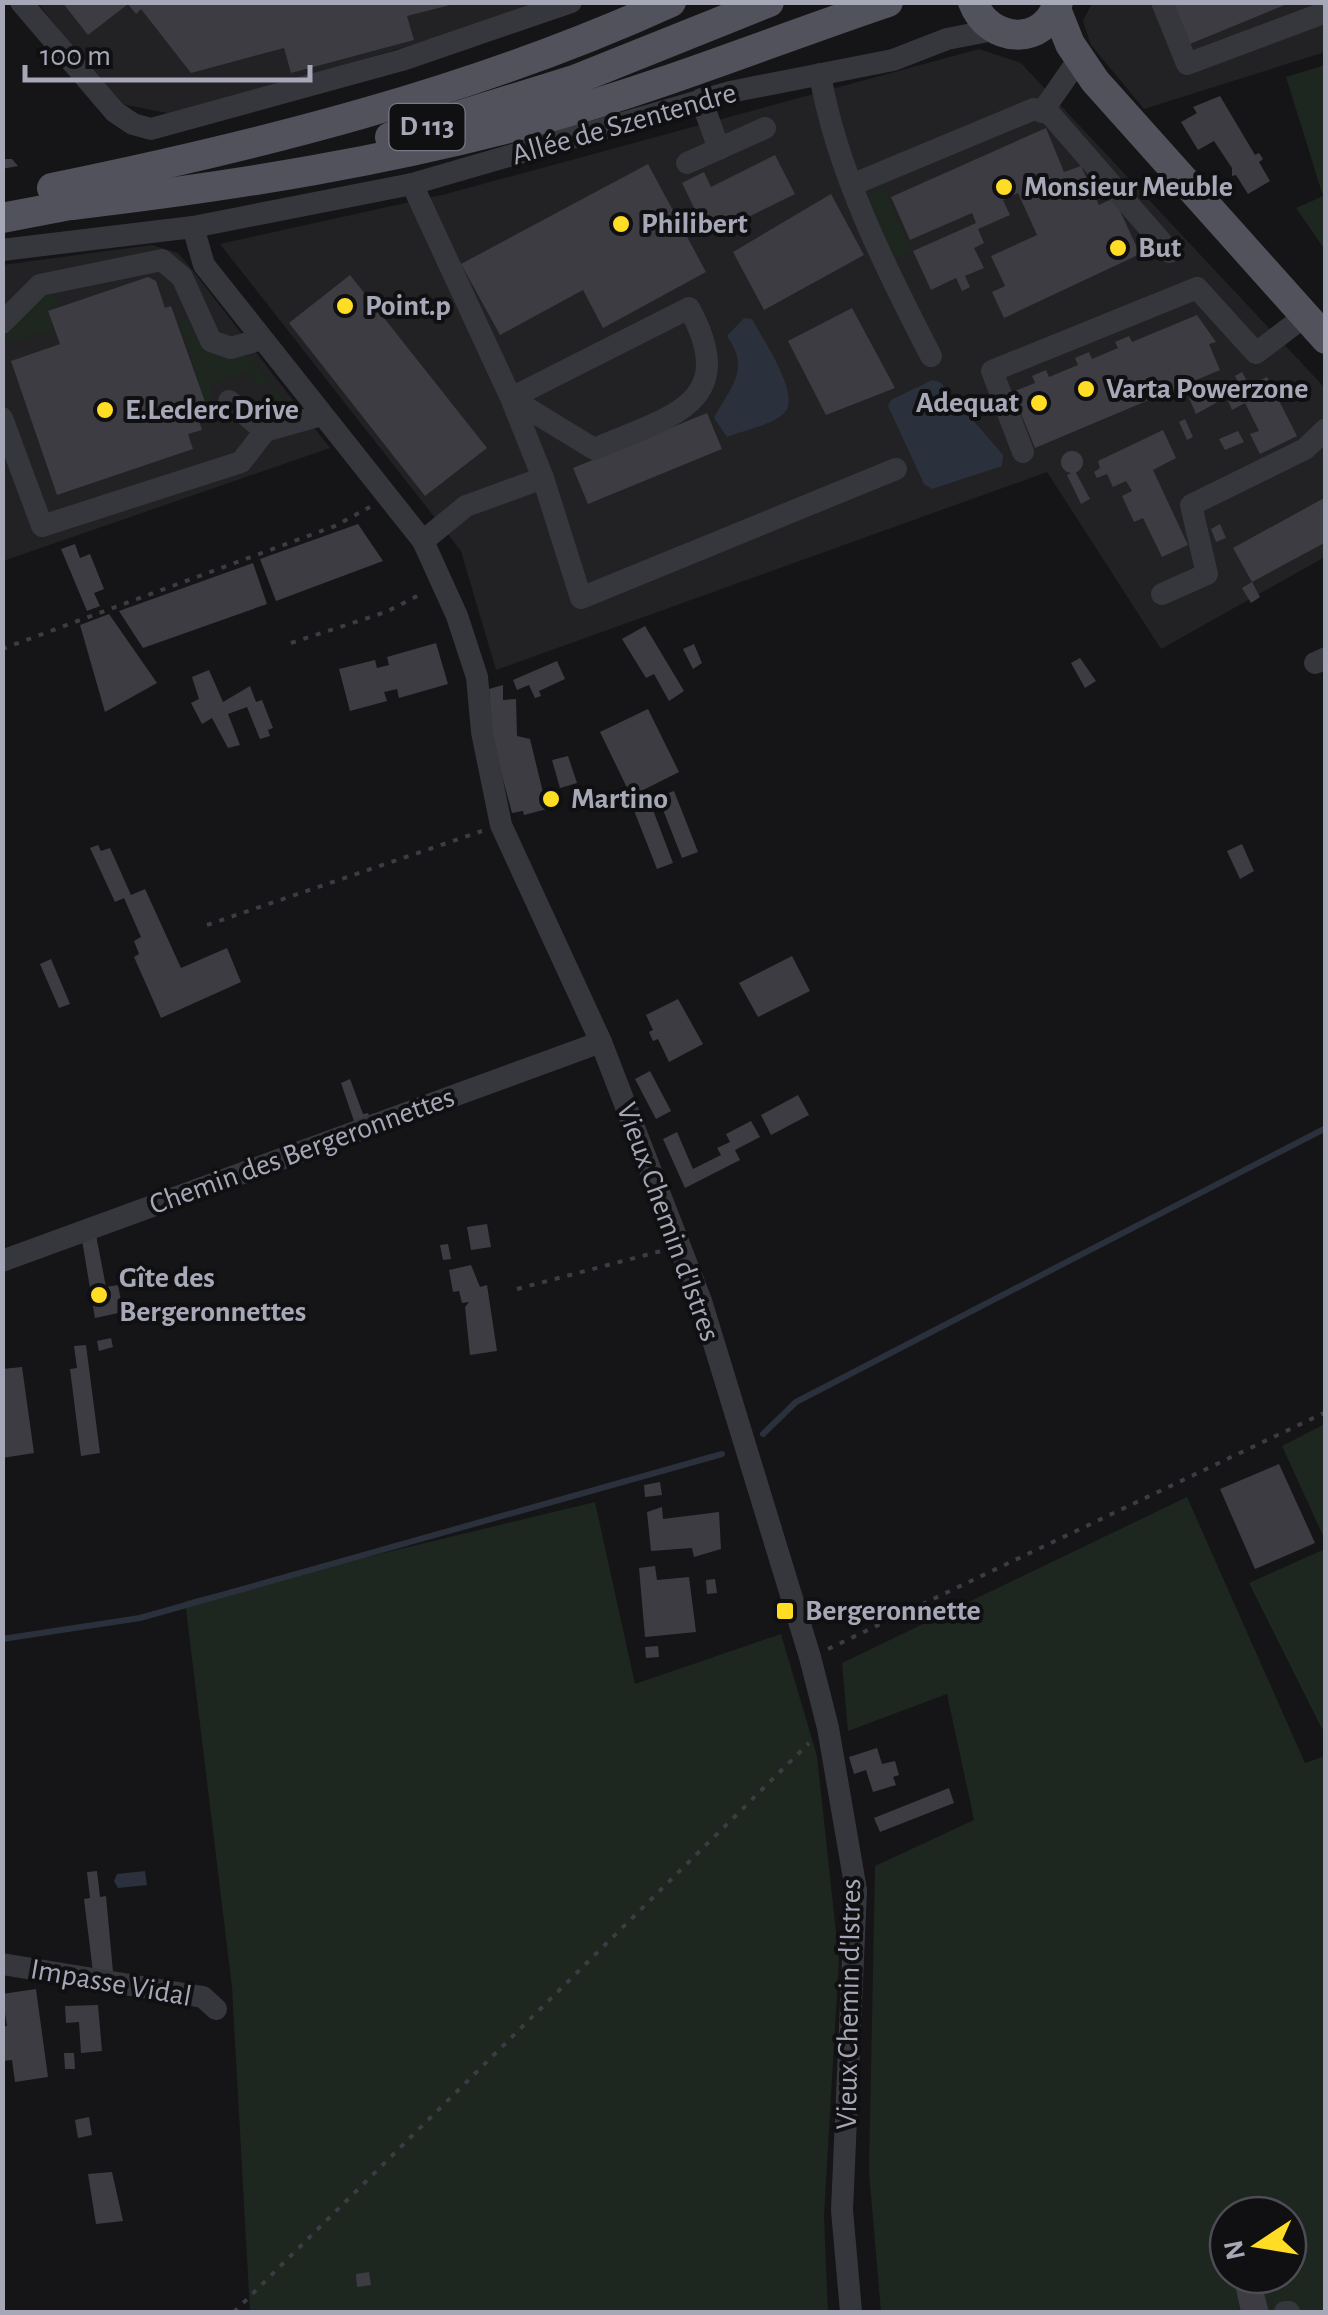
<svg xmlns="http://www.w3.org/2000/svg" width="1328" height="2315" viewBox="0 0 1328 2315" font-family="'Alegreya Sans',sans-serif">
<style>
.built{fill:#222124}
.green{fill:#1d261f;fill-rule:evenodd}
.water{fill:#2a313c}
.lines{fill:none;stroke-linecap:round;stroke-linejoin:round}
.stream{stroke:#2a313c;stroke-width:6}
.building{fill:#3d3c42}
.path{stroke:#3c3c44;stroke-width:4;stroke-dasharray:5 8;stroke-linecap:butt}
.minor{stroke:#36363d;stroke-width:22}
.major{stroke:#51525c;stroke-width:30}
.poi-dot{fill:#ffdd25;stroke:#101012;stroke-width:4}
.labels{text-anchor:middle;dominant-baseline:central;stroke-width:8;stroke-linejoin:round;paint-order:stroke}
.shield{fill:#101012;stroke:#797a86;stroke-width:2.5}
.shield-label{font-size:28px;font-weight:bold;fill:#a6a8b8}
.street-label{font-size:30px;fill:#a6a8b8;stroke:#101012}
.poi-label{font-size:30px;font-weight:bold;fill:#a6a8b8;stroke:#101012;text-anchor:start}
</style>
<rect width="100%" height="100%" fill="#151517"/>
<g class="built">
<polygon points="38,3 552,3 177,115 117,103"/>
<polygon points="1092,3 1325,3 1325,52 1144,109 1091,45 1083,21"/>
<polygon points="979,49 1021,63 1325,388 1325,557 1161,649 1047,472 496,670 461,551 220,244 446,194"/>
<polygon points="152,245 178,253 190,267 330,448 3,561 2,265"/>
</g>
<g class="green">
<polygon points="1325,65 1326,65 1325,250 1296,208 1323,196 1286,77"/>
<polygon points="884,186 912,252 892,259 865,197"/>
<polygon points="46,292 55,297 59,308 48,312 54,329 22,340 6,339 5,334"/>
<path d="M 188,319 C 200,352 216,351 248,354 L 288,404 L 285,408 L 279,407 L 268,382 L 255,385 L 250,372 L 211,384 L 212,399 L 206,405 L 179,320 Z"/>
<polygon points="1325,1424 1325,1540 1282,1446"/>
<path d="M 1187,1497 L 1305,1763 L 1325,1756 L 1325,2312 L 881,2312 L 869,2172 L 875,1866 L 974,1820 L 947,1694 L 848,1731 L 842,1663 ZM 1228,2215 L 1288,2215 L 1288,2275 L 1228,2275 Z"/>
<polygon points="595,1502 635,1684 781,1634 817,1756 839,1960 824,2216 828,2312 250,2312 232,1987 185,1601"/>
<polygon points="1325,1549 1326,1728 1322,1729 1249,1583"/>
</g>
<g class="water">
<path d="M 744,318 L 752,319 C 762,338 801,395 785,412 C 774,425 744,430 727,437 L 714,418 C 731,386 751,370 727,336 Z"/>
<polygon points="932,380 940,382 1003,455 1002,466 932,489 924,484 888,406 891,400"/>
<polygon points="145,1871 147,1885 118,1888 114,1881 117,1874"/>
</g>
<g class="lines">
<g class="stream">
<polyline points="763,1434 796,1402 1326,1128"/>
<polyline points="2,1639 140,1618 722,1454"/>
</g>
</g>
<g class="building">
<polygon points="62,2 453,2 454,4 407,16 414,40 291,73 284,48 191,73 141,9 136,14 128,4 88,35"/>
<polygon points="1167,2 1292,2 1185,46"/>
<polygon points="1220,96 1255,155 1259,153 1263,159 1259,162 1270,181 1248,194 1236,175 1232,176 1232,168 1214,141 1198,150 1181,122 1197,113 1193,107"/>
<polygon points="1046,128 1064,172 1081,166 1099,205 1114,198 1140,254 1004,318 992,292 1005,286 991,256 1037,235 1018,193 1003,200 1010,215 978,229 984,243 974,248 984,268 965,276 970,287 962,291 956,278 931,290 913,251 976,223 972,213 910,240 891,197"/>
<polygon points="775,155 795,194 708,237 682,183 704,172 711,187"/>
<polygon points="2,159 12,159 18,166 2,169"/>
<polygon points="648,164 706,272 603,328 583,290 500,335 461,264"/>
<polygon points="831,194 864,255 764,310 733,252"/>
<polygon points="350,275 487,448 425,496 289,323"/>
<polygon points="148,277 156,281 165,308 171,306 209,413 198,417 202,430 188,434 193,449 57,495 11,361 60,344 48,311"/>
<polygon points="852,308 895,388 826,415 788,341"/>
<polygon points="1197,315 1216,342 1209,344 1220,370 1035,448 1012,392 1035,383 1032,376 1046,370 1049,377 1078,365 1075,358 1089,352 1092,359 1118,348 1115,342 1129,336 1132,342"/>
<polygon points="1242,372 1247,381 1239,385 1243,389 1267,377 1297,436 1260,454 1250,434 1259,431 1245,403 1232,410 1224,391 1239,385 1235,376"/>
<polygon points="1214,386 1219,397 1216,403 1196,414 1189,398"/>
<polygon points="707,413 722,449 588,504 573,468"/>
<polygon points="1185,419 1193,437 1187,440 1179,422"/>
<polygon points="1163,430 1176,458 1153,470 1188,545 1162,557 1143,518 1134,522 1122,496 1132,491 1126,481 1113,487 1107,474 1097,478 1094,472 1100,468 1098,461"/>
<polygon points="1238,431 1244,442 1225,450 1219,439"/>
<circle cx="1072" cy="462" r="11"/>
<polygon points="1075,471 1090,499 1081,504 1067,475"/>
<polygon points="1326,497 1326,542 1252,582 1233,548"/>
<polygon points="358,524 383,561 276,601 260,559"/>
<polygon points="1220,524 1226,538 1216,542 1211,529"/>
<polygon points="75,544 80,558 90,554 104,589 94,593 100,606 87,611 61,549"/>
<polygon points="253,563 267,604 143,648 119,611"/>
<polygon points="1252,582 1260,597 1251,603 1242,588"/>
<polygon points="109,614 157,683 105,712 80,625"/>
<polygon points="645,626 684,691 669,701 654,674 646,678 622,639"/>
<polygon points="436,643 448,684 399,698 397,689 384,692 387,701 350,711 339,669 375,660 377,668 389,665 387,657"/>
<polygon points="694,644 702,663 693,669 683,649"/>
<polygon points="1080,658 1096,681 1085,688 1071,663"/>
<polygon points="557,661 565,679 539,691 541,696 535,698 529,685 517,690 513,680"/>
<polygon points="209,670 223,702 250,686 256,702 262,700 273,728 268,730 270,736 260,739 247,707 228,714 240,745 228,748 212,718 202,724 191,703 199,699 192,677"/>
<polygon points="503,685 503,700 516,699 517,736 530,739 547,809 524,815 523,811 512,813 493,742 489,689"/>
<polygon points="648,709 679,772 631,796 600,732"/>
<polygon points="568,756 577,783 560,788 552,760"/>
<polygon points="674,791 698,852 682,858 658,797"/>
<polygon points="650,802 673,863 657,869 633,808"/>
<polygon points="1242,844 1254,871 1240,879 1227,851"/>
<polygon points="98,845 101,851 110,848 131,895 145,889 181,968 227,948 241,982 161,1018 134,957 139,954 134,941 141,937 124,898 115,902 90,848"/>
<polygon points="792,956 810,991 758,1017 739,983"/>
<polygon points="51,959 70,1004 59,1008 40,964"/>
<polygon points="678,999 703,1044 669,1062 658,1039 653,1041 649,1032 653,1030 646,1015"/>
<polygon points="650,1071 671,1111 656,1119 635,1079"/>
<polygon points="350,1079 363,1114 368,1113 371,1121 356,1127 341,1083"/>
<polygon points="798,1095 809,1115 771,1135 761,1115"/>
<polygon points="751,1121 760,1137 735,1150 740,1160 685,1188 663,1139 677,1132 693,1169 721,1155 717,1148 730,1142 726,1134"/>
<polygon points="487,1224 491,1247 471,1250 467,1227"/>
<polygon points="96,1235 106,1287 118,1285 123,1312 95,1318 82,1240"/>
<polygon points="448,1244 451,1259 443,1260 440,1245"/>
<polygon points="471,1265 480,1287 487,1285 497,1351 470,1355 465,1307 469,1302 462,1303 459,1291 453,1292 449,1270"/>
<polygon points="111,1338 113,1347 99,1351 97,1341"/>
<polygon points="86,1345 100,1453 81,1456 70,1369 77,1368 74,1346"/>
<polygon points="22,1367 34,1453 2,1458 2,1369"/>
<polygon points="1279,1464 1315,1543 1255,1569 1220,1489"/>
<polygon points="660,1482 662,1495 645,1497 644,1485"/>
<polygon points="662,1507 663,1519 719,1512 721,1549 694,1557 692,1548 651,1551 647,1512"/>
<polygon points="655,1566 657,1580 689,1577 696,1632 645,1637 639,1568"/>
<polygon points="715,1579 717,1593 707,1594 706,1580"/>
<polygon points="658,1646 659,1657 646,1658 645,1647"/>
<polygon points="877,1748 882,1764 895,1761 899,1775 893,1777 896,1785 873,1792 866,1770 854,1774 849,1757"/>
<polygon points="949,1788 954,1803 880,1832 874,1818"/>
<polygon points="97,1871 100,1897 106,1896 113,1972 93,1972 84,1899 90,1898 87,1872"/>
<polygon points="36,1989 48,2077 15,2082 12,2060 2,2061 2,2027 7,2026 2,1994"/>
<polygon points="98,2005 102,2051 81,2053 79,2022 66,2023 65,2006"/>
<polygon points="64,2053 74,2053 75,2069 65,2069"/>
<polygon points="89,2117 92,2135 78,2138 75,2120"/>
<polygon points="112,2172 123,2221 96,2224 88,2174"/>
<polygon points="369,2272 371,2285 357,2287 356,2274"/>
<polygon points="1233,2275 1268,2275 1260,2278 1269,2312 1241,2312"/>
</g>
<g class="lines">
<g class="path">
<polyline points="291,643 386,612 423,593"/>
<polyline points="2,649 335,526 370,507"/>
<polyline points="207,925 482,831"/>
<polyline points="517,1289 661,1251"/>
<polyline points="828,1649 1326,1412"/>
<polyline points="234,2312 809,1743"/>
</g>
<g class="minor">
<polyline points="21,2 115,112 133,124 151,129 402,60 571,2"/>
<polyline points="1162,2 1187,64 1326,12"/>
<path d="M 820,74 C 836,170 887,271 931,356"/>
<polyline points="701,99 719,149"/>
<polyline points="1042,112 1074,66"/>
<polyline points="687,163 765,128"/>
<path d="M 412,184 L 511,398 L 594,449 C 668,417 742,405 689,308 L 511,398 L 543,478 L 466,506 L 423,541"/>
<polyline points="854,184 1034,109 1050,114 1170,252"/>
<polyline points="193,227 204,265 423,541 457,616 477,677 482,732 501,825 601,1042 701,1301 810,1657 828,1728 856,1890 842,2210 851,2312"/>
<polyline points="2,250 193,227 412,184 730,92 893,60 947,39 993,30"/>
<polyline points="2,323 40,285 162,260 182,277 211,341 231,348 262,339"/>
<polyline points="229,401 265,431 322,415"/>
<polyline points="2,418 42,526 241,462 265,431"/>
<polyline points="1023,452 992,371 1197,288 1256,353 1305,316"/>
<polyline points="543,478 581,598 896,469"/>
<polyline points="1162,594 1207,574 1191,505 1305,449 1326,429"/>
<polyline points="1315,663 1326,658"/>
<polyline points="2,1261 601,1042"/>
<polyline points="2,1964 203,1997 216,2009"/>
<polyline points="1285,2312 1289,2312"/>
</g>
<g class="major">
<path d="M 973,2 C 988,43 1045,48 1058,2"/>
<polyline points="1056,9 1070,44 1095,81 1326,339"/>
<polyline points="390,137 577,79 769,2"/>
<path d="M 52,188 C 262,145 476,91 671,2"/>
<path d="M 72,205 C 234,186 392,161 550,117 C 665,85 775,40 888,2"/>
<polyline points="2,218 91,201"/>
</g>
</g>
<g class="poi-dot">
<circle cx="1004" cy="187" r="10"/>
<circle cx="621" cy="224" r="10"/>
<circle cx="1118" cy="248" r="10"/>
<circle cx="345" cy="306" r="10"/>
<circle cx="1086" cy="389" r="10"/>
<circle cx="1039" cy="403" r="10"/>
<circle cx="105" cy="410" r="10"/>
<circle cx="551" cy="799" r="10"/>
<circle cx="99" cy="1295" r="10"/>
<rect x="775" y="1601" width="20" height="20" rx="5"/>
</g>
<g class="labels">
<rect class="shield" x="389.5" y="104" width="75" height="46" rx="8"/>
<g class="shield-label">
<text x="427" y="127">D 113</text>
</g>
<g class="street-label">
<text transform="translate(624 124) rotate(-16)">Allée de Szentendre</text>
<text transform="translate(302 1151) rotate(-20)">Chemin des Bergeronnettes</text>
<text transform="translate(668 1222) rotate(70)">Vieux Chemin d'Istres</text>
<text transform="translate(111 1983) rotate(10)">Impasse Vidal</text>
<text transform="translate(849 2004) rotate(-89)">Vieux Chemin d'Istres</text>
</g>
<g class="poi-label">
<text x="1024" y="187">Monsieur Meuble</text>
<text x="641" y="224">Philibert</text>
<text x="1138" y="248">But</text>
<text x="365" y="306">Point.p</text>
<text x="1106" y="389">Varta Powerzone</text>
<text x="1019" y="403" text-anchor="end">Adequat</text>
<text x="125" y="410">E.Leclerc Drive</text>
<text x="571" y="799">Martino</text>
<text x="119" y="1278">Gîte des<tspan x="119" dy="34">Bergeronnettes</tspan></text>
<text x="805" y="1611">Bergeronnette</text>
</g>
</g>
<rect width="1328" height="2315" fill="none" stroke="#a6a8b8" stroke-width="10"/>
<g transform="translate(1258 2245) rotate(258)"><circle r="48" fill="#101012" stroke="#4c4d54" stroke-width="2.5"/>
<path d="M0-8L18 38L0 25L-18 38Z" fill="#ffdd25"/>
<text y="-15" font-size="28" font-weight="bold" text-anchor="middle" fill="#a6a8b8">N</text>
</g>
<path d="M25 65v15h285v-15" fill="none" stroke="#a6a8b8" stroke-width="5"/>
<text x="40" y="65" font-size="30" fill="#a6a8b8" stroke="#101012" stroke-width="8" paint-order="stroke">100 m</text>
</svg>
